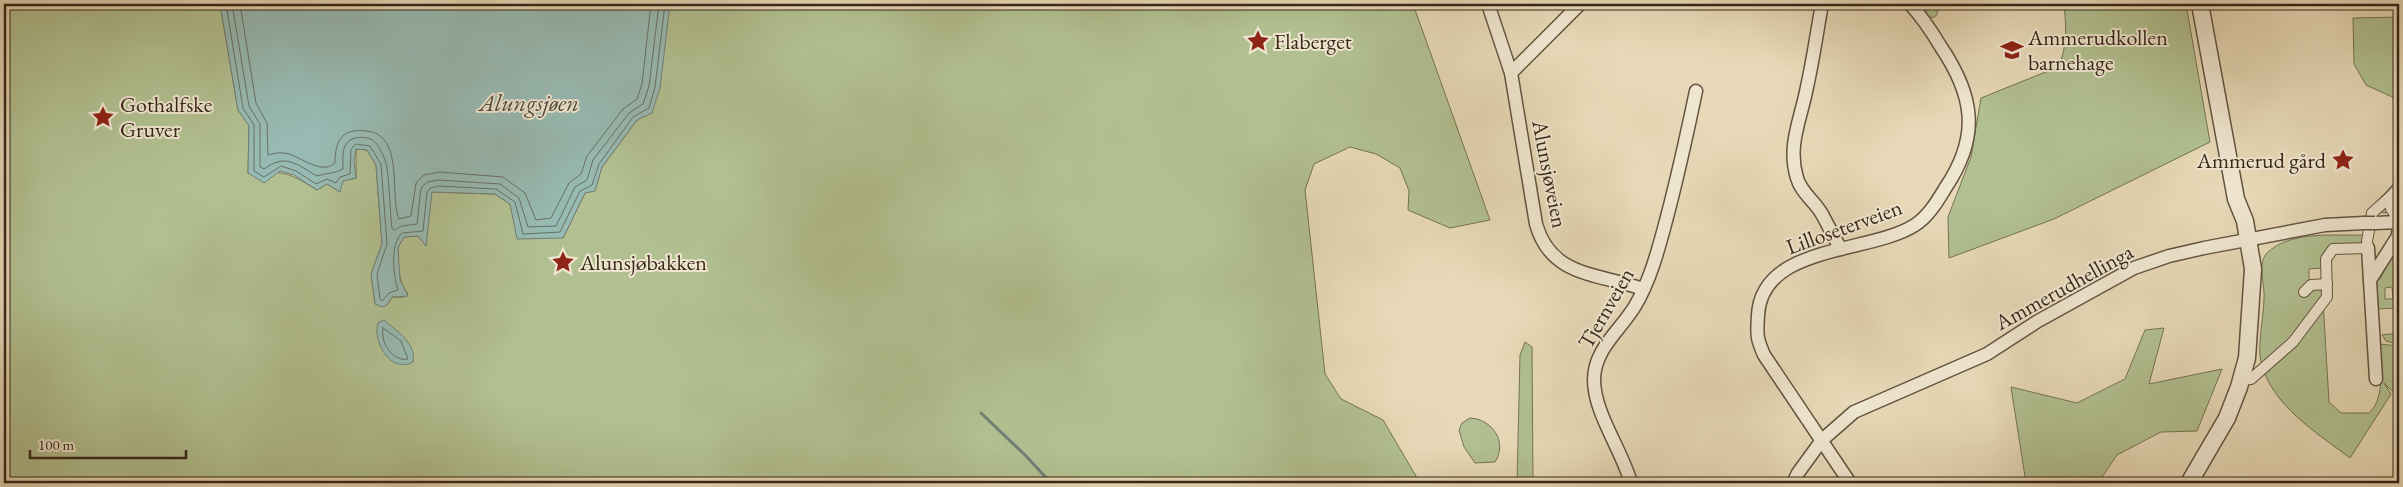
<svg xmlns="http://www.w3.org/2000/svg" width="2403" height="487" viewBox="0 0 2403 487" font-family="'EB Garamond',serif">
<style>
.green{fill:#b2c091;stroke:#747355;fill-rule:evenodd}
.water{fill:#97bab2;stroke:#717f75}
.lines{fill:none;stroke-linecap:round;stroke-linejoin:round}
.shore{stroke:#677066;stroke-width:1}
.stream{stroke:#717f75;stroke-width:3}
.pedestrian-casing{stroke:#635340;stroke-width:12}
.minor-casing{stroke:#635340;stroke-width:15}
.tertiary-casing{stroke:#635340;stroke-width:19}
.pedestrian{stroke:#efe6d0;stroke-width:10}
.minor{stroke:#efe6d0;stroke-width:12}
.tertiary{stroke:#efe6d0;stroke-width:16}
.minor-bridge-casing{stroke:#635340;stroke-width:15;stroke-linecap:butt}
.minor-bridge{stroke:#efe6d0;stroke-width:12}
.labels{text-anchor:middle;dominant-baseline:central;stroke-width:4;stroke-linejoin:round;paint-order:stroke}
.poi-label{font-size:22px;fill:#372619;stroke:#efe6d0;text-anchor:start}
.street-label{font-size:22px;fill:#372619;stroke:#efe6d0}
.water-label{font-size:24px;font-style:italic;fill:#4f4b3f;stroke:#efe6d0}
</style>
<rect width="100%" height="100%" fill="#e7d9b7"/>
<filter id="stains"><feTurbulence type="fractalNoise" baseFrequency=".004" numOctaves="4"/><feColorMatrix values="0 0 0 0 .2 0 0 0 0 .09 0 0 0 0 .02 0 0 0 .5 -.17"/></filter>
<radialGradient id="worn" r=".72"><stop offset=".6" stop-color="#630" stop-opacity="0"/><stop offset="1" stop-color="#630" stop-opacity=".3"/></radialGradient>
<g class="green">
<path d="M 4,4 L 220,4 L 238,110 L 249,125 L 248,173 C 283,171 287,171 317,190 L 327,184 L 340,192 L 342,181 L 356,178 L 356,149 L 367,150 L 376,165 L 382,244 L 371,274 L 375,303 L 387,305 L 392,297 L 404,297 L 408,293 C 399,287 397,258 398,248 C 399,245 402,240 404,237 L 418,236 L 426,245 L 431,192 L 495,194 L 510,204 L 516,225 L 563,238 L 585,193 L 595,190 L 602,167 L 637,120 L 670,4 L 1413,4 L 1490,220 L 1450,228 L 1408,210 L 1409,191 L 1400,168 L 1376,154 L 1350,147 L 1314,164 L 1305,190 L 1325,374 L 1341,399 L 1383,420 L 1420,483 L 4,483 Z"/>
<path d="M 2064,4 L 2186,4 L 2210,142 L 2054,219 L 1949,258 L 1948,217 L 1971,157 L 1981,98 L 2058,67 C 2068,46 2066,26 2064,4 Z"/>
<circle cx="1932" cy="12" r="5.5"/>
<polygon points="2399,17 2399,100 2366,85 2354,64 2353,18"/>
<polygon points="2399,178 2399,211 2384,213 2369,210"/>
<path d="M 2366,235 L 2359,246 L 2334,248 L 2322,268 L 2309,269 L 2309,284 L 2322,283 L 2329,402 L 2341,413 L 2369,413 C 2386,398 2380,364 2379,344 L 2399,346 L 2399,398 L 2384,383 L 2391,394 L 2350,458 C 2317,433 2271,405 2261,362 C 2257,347 2264,315 2264,298 C 2265,285 2257,263 2267,253 C 2290,230 2337,236 2366,235 Z"/>
<path d="M 2398,244 L 2399,311 L 2398,308 L 2377,309 L 2376,279 L 2380,279 ZM 2392,287 L 2393,299 L 2385,299 L 2385,288 Z"/>
<polygon points="2164,328 2149,384 2222,369 2197,431 2161,432 2117,455 2098,483 2026,483 2011,387 2077,403 2125,379 2145,330"/>
<polygon points="2399,333 2397,344 2386,341 2382,335"/>
<polygon points="1525,342 1532,347 1533,483 1517,483 1520,355"/>
<path d="M 1470,418 C 1492,419 1508,442 1495,462 L 1475,463 L 1464,447 L 1459,430 L 1462,423 Z"/>
</g>
<g class="water">
<polygon points="220,4 670,4 660,88 652,113 637,120 602,167 595,191 585,193 563,238 517,239 510,204 495,194 432,192 426,246 418,236 404,237 398,247 400,280 408,296 392,297 387,305 382,307 375,304 371,274 382,244 376,165 367,150 356,149 354,161 356,178 343,181 340,192 327,184 317,190 294,175 280,171 264,183 248,173 249,126 238,110"/>
<path d="M 384,320 C 396,330 417,344 413,362 C 391,374 372,342 378,323 Z"/>
</g>
<g class="lines">
<g class="shore">
<path d="M 226,4 L 243,108 L 254,125 L 254,171 L 264,177 L 281,166 L 296,171 L 316,184 L 327,179 L 336,183 L 340,177 L 350,174 L 351,149 L 356,144 L 370,146 L 381,164 L 387,244 L 377,274 L 380,299 L 382,301 L 389,293 L 398,290 C 393,275 390,244 402,233 L 423,231 L 427,192 L 430,188 L 439,186 L 496,189 L 515,202 L 523,234 L 560,232 L 580,191 L 592,185 L 599,164 L 633,117 L 649,108 L 655,87 L 665,4"/>
<path d="M 232,4 L 249,106 L 260,124 L 260,167 L 264,169 C 286,153 296,164 317,176 C 326,173 334,174 343,169 C 343,161 342,153 345,146 C 350,135 369,135 376,143 C 379,147 383,154 385,160 C 389,168 390,215 392,228 L 394,230 L 402,226 L 417,224 L 421,188 L 427,182 L 439,180 L 500,184 L 519,198 L 528,227 L 556,226 L 575,187 L 587,180 L 593,160 L 629,113 L 643,104 L 649,86 L 659,4"/>
<path d="M 240,4 L 256,103 L 267,123 L 268,155 C 273,154 278,152 284,153 C 300,155 320,176 335,163 C 335,154 336,141 344,135 C 351,130 359,130 367,131 C 405,135 389,196 399,219 L 411,216 L 416,183 L 424,175 L 440,172 L 503,177 L 525,193 L 536,220 L 551,218 L 569,183 L 581,174 L 587,156 L 623,109 L 637,99 L 642,84 L 651,4"/>
<path d="M 383,328 L 401,341 L 408,359 C 392,362 380,342 383,328 Z"/>
</g>
<polyline class="stream" points="981,413 1026,456 1051,483"/>
<defs>
<g id="pedestrian">
<polyline points="2397,217 2391,209 2390,197 2399,187"/>
<polyline points="2304,292 2311,285 2327,284"/>
<polyline points="2241,380 2251,379 2293,342 2327,297 2326,259 2333,249 2368,248 2367,241 2372,213 2390,197"/>
</g>
<g id="minor">
<path d="M 1488,4 L 1511,73 L 1536,224 C 1551,277 1597,273 1643,289"/>
<path d="M 1822,4 C 1817,32 1813,60 1807,87 C 1801,119 1787,145 1797,178 C 1801,193 1816,202 1823,216 C 1829,227 1834,238 1841,249"/>
<polyline points="1511,73 1580,4"/>
<polyline points="2375,223 2399,222"/>
<polyline points="2368,248 2376,379"/>
<polyline points="2370,280 2398,236 2399,222"/>
<path d="M 1631,483 C 1622,450 1594,413 1594,380 C 1594,349 1620,331 1635,306 C 1651,279 1659,247 1667,217 C 1678,175 1687,134 1696,91"/>
<polyline points="1793,483 1798,473 1822,440 1854,412 1987,354 2038,321 2134,268 2169,256 2204,248 2325,225 2364,223"/>
<path d="M 1850,483 L 1764,355 C 1756,337 1757,334 1758,315 C 1762,244 1870,254 1915,225 C 1929,216 1938,200 1946,187 C 1980,136 1974,96 1941,47 C 1932,32 1922,17 1910,4"/>
</g>
<polyline id="tertiary" points="2189,483 2227,418 2239,387 2247,358 2253,269 2245,221 2236,199 2200,4"/>
</defs>
<use href="#pedestrian" class="pedestrian-casing"/>
<use href="#minor" class="minor-casing"/>
<use href="#tertiary" class="tertiary-casing"/>
<use href="#pedestrian" class="pedestrian"/>
<use href="#minor" class="minor"/>
<use href="#tertiary" class="tertiary"/>
<defs>
<polyline id="minor-bridge" points="2364,223 2375,223"/>
</defs>
<use href="#minor-bridge" class="minor-bridge-casing"/>
<use href="#minor-bridge" class="minor-bridge"/>
</g>
<defs>
<symbol id="sight-bare" viewBox="-9 -9 18 18"><path d="M0-6L1.8-2.2L6-1.7L2.9 1.2L3.7 5.4L0 3.3L-3.7 5.4L-2.9 1.2L-6-1.7L-1.8-2.2Z" fill="#8f2418" stroke="#efe6d0" stroke-width="2.5" paint-order="stroke"/></symbol>
<symbol id="school-bare" viewBox="-9 -9 18 18"><path d="M0-5L7-2L0 1L-7-2ZM-4 1L0 2.5L4 1V4Q0 6-4 4Z" fill="#8f2418" stroke="#efe6d0" stroke-width="2.5" paint-order="stroke"/></symbol>
</defs>
<g fill-rule="evenodd">
<use href="#sight-bare" x="1242" y="25" width="32" height="32"/>
<use href="#school-bare" x="1996" y="34" width="32" height="32"/>
<use href="#sight-bare" x="87" y="101" width="32" height="32"/>
<use href="#sight-bare" x="2327" y="144" width="32" height="32"/>
<use href="#sight-bare" x="547" y="246" width="32" height="32"/>
</g>
<g class="labels">
<g class="poi-label">
<text x="2028" y="37">Ammerudkollen<tspan x="2028" dy="25">barnehage</tspan></text>
<text x="1274" y="41">Flaberget</text>
<text x="120" y="104">Gothalfske<tspan x="120" dy="25">Gruver</tspan></text>
<text x="2326" y="160" text-anchor="end">Ammerud gård</text>
<text x="580" y="262">Alunsjøbakken</text>
</g>
<g class="street-label">
<text transform="translate(1550 174) rotate(79)">Alunsjøveien</text>
<text transform="translate(1844 227) rotate(-20)">Lilloseterveien</text>
<text transform="translate(2064 287) rotate(-29)">Ammerudhellinga</text>
<text transform="translate(1606 308) rotate(-60)">Tjernveien</text>
</g>
<g class="water-label">
<text x="529" y="102">Alungsjøen</text>
</g>
</g>
<rect width="2403" height="487" fill="none" stroke="#e7d9b7" stroke-width="20"/>
<rect x="5" y="5" width="2393" height="477" fill="none" stroke="#372619" stroke-width="2.5"/>
<rect x="10" y="10" width="2383" height="467" fill="none" stroke="#372619"/>
<path d="M30 450v8h156v-8" fill="none" stroke="#372619" stroke-width="2.5"/>
<text x="38" y="450" font-size="15" fill="#372619" stroke="#efe6d0" stroke-width="4" paint-order="stroke">100 m</text>
<rect width="100%" height="100%" filter="url(#stains)"/>
<rect width="100%" height="100%" fill="url(#worn)"/>
</svg>
